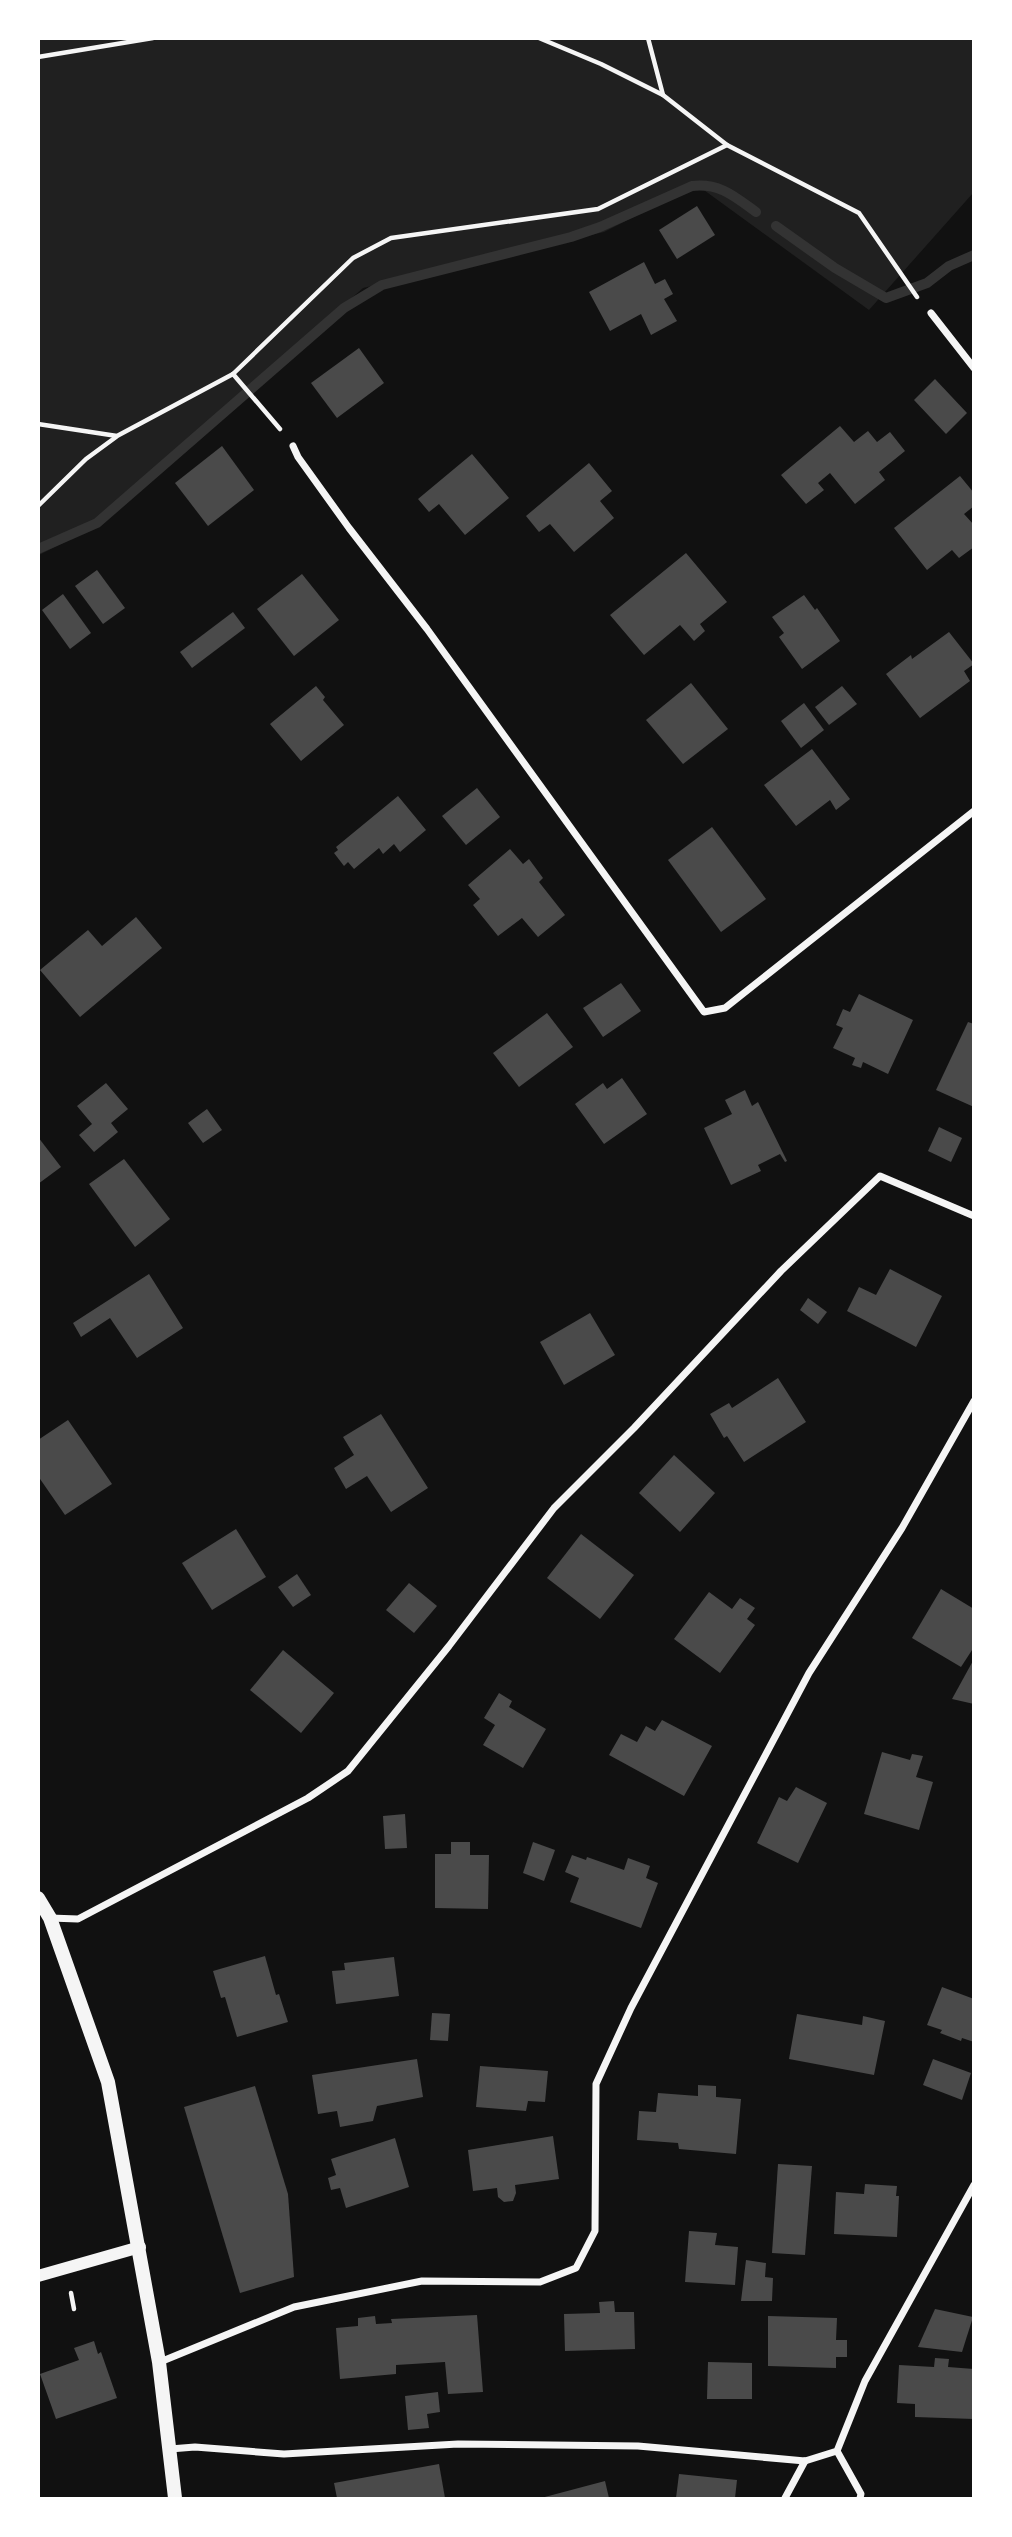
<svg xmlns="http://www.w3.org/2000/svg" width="1012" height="2537" viewBox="0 0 1012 2537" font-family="'Open Sans',sans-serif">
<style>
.green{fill:#202020}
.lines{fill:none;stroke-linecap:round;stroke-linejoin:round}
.stream{stroke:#333;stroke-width:10}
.building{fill:#4a4a4a}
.path{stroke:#f5f5f5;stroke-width:4.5}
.minor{stroke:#f5f5f5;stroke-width:7}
.tertiary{stroke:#f5f5f5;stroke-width:12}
.secondary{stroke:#f5f5f5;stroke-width:14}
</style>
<rect width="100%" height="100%" fill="#111"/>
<polygon class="green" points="39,39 973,39 973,193 869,310 697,185 604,232 363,288 89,530 39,555"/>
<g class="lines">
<g class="stream">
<polyline points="776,226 835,268 886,298 927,283 949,266 974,255"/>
<path d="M 38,549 L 97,523 L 344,308 L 382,285 L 571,237 L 600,227 L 692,186 C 720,183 734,196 756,212"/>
</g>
</g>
<g class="building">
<polygon points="697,206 715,235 677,259 659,230"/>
<polygon points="644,262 655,284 665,279 673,294 664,299 677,321 651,335 641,314 610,331 589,292"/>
<polygon points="359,348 384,383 337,418 311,383"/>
<polygon points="935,379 967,413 946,434 914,400"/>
<polygon points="840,426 854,442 868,431 877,442 890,432 905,451 879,472 885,480 855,504 830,473 818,483 824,490 806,504 781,475"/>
<polygon points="222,446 254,490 208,526 175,483"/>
<polygon points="472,454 509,498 465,535 439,504 429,512 418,499"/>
<polygon points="589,463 612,491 600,501 614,518 574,552 550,524 539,532 526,516"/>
<polygon points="960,476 974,493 974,506 964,514 974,525 974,547 959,558 952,550 927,570 894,528"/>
<polygon points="686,553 727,602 700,624 705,631 694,641 680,625 644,655 610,615"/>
<polygon points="97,570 125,608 103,624 75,586"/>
<polygon points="302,574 339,620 294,656 257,609"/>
<polygon points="63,594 91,633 70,649 42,610"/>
<polygon points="804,595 815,610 817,608 840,641 802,669 779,637 784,633 772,617"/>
<polygon points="233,612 245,628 192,668 180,652"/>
<polygon points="949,632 974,664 964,671 970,681 920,718 886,674 911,655 912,659"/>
<polygon points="691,683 728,729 683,764 646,720"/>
<polygon points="316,686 325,697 323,700 344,725 301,761 270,724"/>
<polygon points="842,686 857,704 829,725 815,707"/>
<polygon points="804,703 824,730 801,748 781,721"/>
<polygon points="812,749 850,799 836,810 830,800 796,826 764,785"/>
<polygon points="477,788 500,817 466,845 442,816"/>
<polygon points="398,796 426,830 400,852 394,844 383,854 379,848 354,869 348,862 344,866 334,853 338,850 336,847"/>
<polygon points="712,827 766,899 721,932 668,860"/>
<polygon points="510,849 523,864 529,859 543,878 539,882 565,915 538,937 522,918 498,936 473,905 480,899 468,885"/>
<polygon points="136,917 162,948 80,1017 40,970 88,930 102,946"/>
<polygon points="621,983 641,1011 603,1037 583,1008"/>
<polygon points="859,994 913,1020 888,1074 863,1062 861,1068 852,1065 855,1058 833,1048 843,1028 836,1025 843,1009 850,1012"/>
<polygon points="547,1013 573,1047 519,1087 493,1053"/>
<polygon points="968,1022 974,1024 974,1107 936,1090"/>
<polygon points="622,1078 647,1114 604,1144 575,1104 603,1083 607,1089"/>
<polygon points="106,1083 128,1109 111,1123 118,1132 94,1152 79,1135 92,1124 77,1106"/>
<polygon points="745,1090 752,1106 758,1102 787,1161 785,1162 780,1154 758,1165 761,1171 731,1185 704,1128 732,1114 725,1100"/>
<polygon points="207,1109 222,1130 203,1143 188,1123"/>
<polygon points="939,1127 962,1138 951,1162 928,1151"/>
<polygon points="38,1137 61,1167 38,1184"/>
<polygon points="124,1159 170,1219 135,1247 89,1184"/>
<polygon points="890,1269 942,1296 916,1347 847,1311 859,1287 876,1295"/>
<polygon points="149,1274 183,1328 137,1358 110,1318 81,1337 73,1323"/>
<polygon points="808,1298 827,1312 818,1324 800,1310"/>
<polygon points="590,1313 615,1355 564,1385 540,1342"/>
<polygon points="778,1378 806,1422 744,1462 727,1436 724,1438 710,1414 729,1403 732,1408"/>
<polygon points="381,1414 428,1488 391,1512 367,1476 346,1489 334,1468 354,1455 343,1437"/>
<polygon points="68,1420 112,1484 65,1515 38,1476 38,1440"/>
<polygon points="674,1455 715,1493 680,1532 639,1493"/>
<polygon points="236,1529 266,1577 212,1610 182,1563"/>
<polygon points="581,1534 634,1575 600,1619 547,1578"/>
<polygon points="297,1574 311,1595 293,1607 278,1587"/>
<polygon points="409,1583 437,1606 414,1633 386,1610"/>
<polygon points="941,1589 974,1609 974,1647 961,1667 912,1638"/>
<polygon points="709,1592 732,1609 740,1598 755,1608 747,1619 755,1625 720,1673 674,1639"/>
<polygon points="283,1650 334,1693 301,1733 250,1690"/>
<polygon points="974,1659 974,1704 952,1699"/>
<polygon points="499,1693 512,1701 509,1707 546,1729 523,1768 483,1745 495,1725 484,1718"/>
<polygon points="662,1720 712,1746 684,1796 609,1755 621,1734 637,1742 646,1726 655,1731"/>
<polygon points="882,1752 910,1760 912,1754 923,1756 916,1777 933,1782 919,1830 864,1814"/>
<polygon points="796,1787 827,1803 798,1863 757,1843 779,1797 787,1801"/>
<polygon points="405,1814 407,1848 385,1849 383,1816"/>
<polygon points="451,1842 470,1842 470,1855 489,1855 488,1909 435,1908 435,1854 451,1854"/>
<polygon points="533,1842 555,1850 544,1881 523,1873"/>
<polygon points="572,1855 586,1860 587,1857 624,1870 628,1858 650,1866 646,1878 658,1883 641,1928 570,1902 579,1878 565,1872"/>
<polygon points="265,1956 276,1995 279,1994 288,2022 237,2037 225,1997 221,1998 213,1971"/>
<polygon points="394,1957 399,1996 336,2004 332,1971 345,1970 344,1963"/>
<polygon points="942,1987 974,1999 974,2042 962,2038 961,2041 940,2033 942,2030 927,2025"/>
<polygon points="432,2013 450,2014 448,2041 430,2040"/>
<polygon points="797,2014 862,2025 863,2016 885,2021 874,2075 789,2059"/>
<polygon points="417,2059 423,2097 377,2106 373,2121 340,2127 337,2111 318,2114 312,2075"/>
<polygon points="933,2059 971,2073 962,2100 923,2085"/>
<polygon points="480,2066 548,2071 545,2102 528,2101 526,2111 476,2107"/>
<polygon points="698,2085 716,2086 716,2097 741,2099 736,2154 679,2149 678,2143 637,2140 639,2111 656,2112 658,2093 698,2096"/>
<polygon points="255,2086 288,2194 294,2277 240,2293 184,2107"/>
<polygon points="553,2136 559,2179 515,2185 516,2193 513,2201 504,2202 498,2197 497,2188 473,2191 468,2150"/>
<polygon points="395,2138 409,2187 346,2208 340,2188 331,2190 328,2178 336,2175 331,2159"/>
<polygon points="778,2164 812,2166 805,2255 772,2253"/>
<polygon points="865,2184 897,2186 896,2196 899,2196 897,2237 834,2234 836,2192 864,2194"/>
<polygon points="689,2231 717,2233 715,2245 738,2247 735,2285 685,2282"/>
<polygon points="746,2260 766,2263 765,2277 773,2278 772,2301 741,2301"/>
<polygon points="614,2301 615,2312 634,2312 635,2349 565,2351 564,2314 600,2313 599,2302"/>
<polygon points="935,2309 973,2317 962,2352 918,2347"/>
<polygon points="477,2315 483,2392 448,2394 445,2362 396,2365 396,2374 340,2379 336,2328 358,2326 358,2318 375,2316 376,2324 392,2323 391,2319"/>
<polygon points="768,2316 837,2318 836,2340 847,2340 847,2357 836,2357 836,2368 768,2366"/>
<polygon points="94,2341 98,2354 101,2352 117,2398 56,2419 40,2374 79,2360 74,2348"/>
<polygon points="935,2358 949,2359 948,2367 974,2369 974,2419 915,2417 915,2404 897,2403 899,2365 934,2367"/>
<polygon points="708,2362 752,2363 752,2399 707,2399"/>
<polygon points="438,2392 440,2412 427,2414 429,2428 408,2430 405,2396"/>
<polygon points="439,2464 445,2498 337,2498 334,2483"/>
<polygon points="679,2474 737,2480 735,2498 676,2498"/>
<polygon points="605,2481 609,2498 541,2498"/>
</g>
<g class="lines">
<g class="path">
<polyline points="539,38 601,64 663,95 727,145 859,213 917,297"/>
<polyline points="648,38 663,95"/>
<polyline points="38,57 153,38"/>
<polyline points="233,374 280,429"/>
<polyline points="38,424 117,436 233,374 353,258 391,238 598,209 727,145"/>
<polyline points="38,506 86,459 116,437"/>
<polyline points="71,2293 74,2309"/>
</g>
<g class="minor">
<polyline points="931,313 974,368"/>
<polyline points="293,446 298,457 349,528 427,629 704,1012 725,1008 974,811"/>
<polyline points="50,1918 78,1919 308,1798 348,1771 449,1646 554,1508 634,1428 781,1271 880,1176 974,1216"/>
<polyline points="160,2362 294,2307 422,2281 540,2282 576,2268 595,2231 596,2084 631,2008 809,1673 902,1528 974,1401"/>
<polyline points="170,2449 195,2447 284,2454 458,2444 638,2446 805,2461 837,2451 865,2381 974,2185"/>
<polyline points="837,2451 861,2494 860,2498"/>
<polyline points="785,2498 805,2461"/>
</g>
<polyline class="tertiary" points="38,2276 140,2247"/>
<polyline class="secondary" points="38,1898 50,1918 108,2082 159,2362 175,2498"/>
</g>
<rect width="1012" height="2537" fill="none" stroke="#ffffff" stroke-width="80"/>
</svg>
